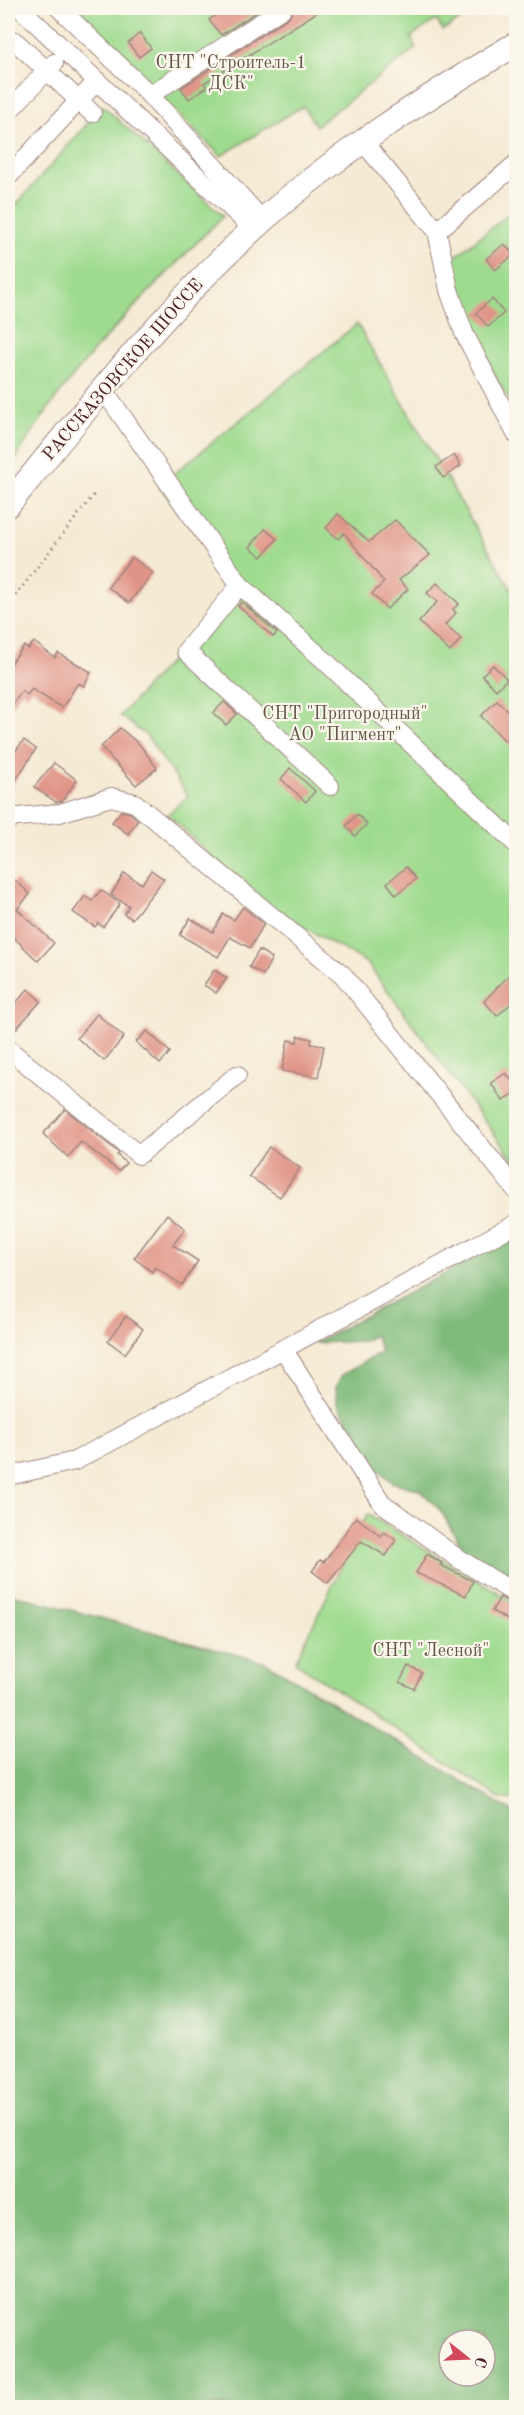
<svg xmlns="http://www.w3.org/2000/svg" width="524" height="2415" viewBox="0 0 524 2415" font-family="'Old Standard TT',serif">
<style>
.green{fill:#9fdb8f;stroke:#747d5d;stroke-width:1.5}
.forest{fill:#7fbb7a;stroke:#646d52;stroke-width:1.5;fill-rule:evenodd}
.building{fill:#e09487}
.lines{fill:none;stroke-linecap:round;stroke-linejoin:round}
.minor-casing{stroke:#a08580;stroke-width:20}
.major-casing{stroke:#a08580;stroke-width:26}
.path{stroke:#a08580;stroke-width:3;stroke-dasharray:1.5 4.5;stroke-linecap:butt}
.minor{stroke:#fff;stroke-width:18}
.major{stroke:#fff;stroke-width:24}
.labels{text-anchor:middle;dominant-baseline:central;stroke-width:4.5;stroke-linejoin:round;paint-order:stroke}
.park-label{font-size:18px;fill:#645749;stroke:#fbf7ec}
.street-label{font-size:18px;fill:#4a1f2b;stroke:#fbf7ec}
</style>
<rect width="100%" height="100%" fill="#fbf7ec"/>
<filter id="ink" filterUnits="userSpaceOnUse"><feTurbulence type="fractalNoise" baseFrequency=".0167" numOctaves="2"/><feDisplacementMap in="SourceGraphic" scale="12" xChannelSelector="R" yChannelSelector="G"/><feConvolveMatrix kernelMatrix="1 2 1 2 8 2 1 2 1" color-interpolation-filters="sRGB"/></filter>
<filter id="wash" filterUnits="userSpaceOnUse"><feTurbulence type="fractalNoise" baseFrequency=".008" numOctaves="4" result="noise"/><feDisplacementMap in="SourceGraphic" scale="24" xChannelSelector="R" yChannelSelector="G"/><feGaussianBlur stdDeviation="1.35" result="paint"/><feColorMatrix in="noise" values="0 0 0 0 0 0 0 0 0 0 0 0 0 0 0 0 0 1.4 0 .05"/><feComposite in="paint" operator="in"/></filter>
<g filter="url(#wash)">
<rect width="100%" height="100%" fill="#f5ebd4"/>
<g class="green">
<polygon points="68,8 480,8 443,30 436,20 411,37 416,48 316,126 303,106 221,156"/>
<path d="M 103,106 L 223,216 C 146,295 64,371 10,469 L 8,468 L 8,214 Z"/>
<path d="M 516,208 L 516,410 C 483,364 468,313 451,260 Z"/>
<polygon points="357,324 516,597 516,1163 367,963 277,912 228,873 168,814 188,796 147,736 120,716 239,586 159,486"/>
<polygon points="367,1514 516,1603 516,1799 501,1799 295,1662"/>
</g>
<g class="forest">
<polygon points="516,1236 516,1583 467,1556 441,1511 420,1490 392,1482 371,1462 337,1403 336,1386 342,1375 381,1352 375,1335 363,1341 314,1343"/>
<path d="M 8,1593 L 267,1663 L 516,1814 L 516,2407 L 8,2407 ZM 449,2340 L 485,2340 L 485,2376 L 449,2376 Z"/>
</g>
<g id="blocks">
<g class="building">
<polygon points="227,8 263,8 221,35 209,20"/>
<polygon points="294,8 324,8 204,83 207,87 189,99 181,88 289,17"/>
<polygon points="140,33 151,48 139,57 128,43"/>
<polygon points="504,244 514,255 495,270 486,259"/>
<polygon points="492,299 504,313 488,327 476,313"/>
<polygon points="454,455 461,466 443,478 436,467"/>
<polygon points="338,514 369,542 395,520 430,555 399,580 408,589 387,609 372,594 384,582 344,533 338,539 326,528"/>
<polygon points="265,529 277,539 262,557 250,547"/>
<polygon points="132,557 153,573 129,603 108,587"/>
<polygon points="437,583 459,604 453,609 456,613 445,625 461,639 450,652 419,622 437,602 427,593"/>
<polygon points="242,602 277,633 273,637 238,606"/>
<polygon points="34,642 55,658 58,653 91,672 84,686 78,683 62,708 32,689 27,695 22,691 8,710 8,667 24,646 28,649"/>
<polygon points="493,665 507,679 496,690 482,675"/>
<polygon points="497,700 516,719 516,752 481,716"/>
<polygon points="224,702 237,714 226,725 213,713"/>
<polygon points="120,728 140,745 157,768 136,785 101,747"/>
<polygon points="24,740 36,749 8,792 8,761"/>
<polygon points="54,763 77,780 62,801 56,802 34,787"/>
<polygon points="290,768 315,791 306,802 281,779"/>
<polygon points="121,811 130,813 138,820 128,834 112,822"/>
<polygon points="357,814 367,824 355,836 346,826"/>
<polygon points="406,867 416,879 396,895 387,883"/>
<polygon points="151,870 164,879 132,919 124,914 129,906 111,895 124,873 142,884"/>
<polygon points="15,880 30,894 17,909 54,943 38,961 8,932 8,889"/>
<polygon points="101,890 120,904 103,927 98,923 95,927 73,912 85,896 92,901"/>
<polygon points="243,907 264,924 250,948 230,937 218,957 180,935 190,918 213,932 223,914 234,920"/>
<polygon points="259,950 272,958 263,975 249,967"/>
<polygon points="516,968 516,999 497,1016 484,1001"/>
<polygon points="214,970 227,978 216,993 204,985"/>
<polygon points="28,989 41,1001 8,1038 8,1012"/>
<polygon points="97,1014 124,1037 104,1061 77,1038"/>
<polygon points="147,1031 170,1052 160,1064 136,1042"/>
<polygon points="298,1036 312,1039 311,1044 324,1046 318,1077 282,1071 288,1040 297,1042"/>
<polygon points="506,1073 516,1087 516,1092 503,1101 491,1083"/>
<polygon points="65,1109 119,1153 117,1155 126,1163 119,1171 81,1142 68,1157 43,1134"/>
<polygon points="269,1147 300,1168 280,1197 249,1176"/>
<polygon points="167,1214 185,1229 173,1245 198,1261 182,1285 155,1267 152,1272 134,1258"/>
<polygon points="126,1316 143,1329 125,1354 108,1341"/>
<polygon points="356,1517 381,1536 384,1532 396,1540 386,1556 361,1541 328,1583 312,1571 320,1560 324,1562"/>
<polygon points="427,1554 442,1563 440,1565 473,1581 466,1596 416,1573"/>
<polygon points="500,1597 516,1606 511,1622 492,1611"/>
<polygon points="408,1666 422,1673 414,1689 400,1682"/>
</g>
</g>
</g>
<g filter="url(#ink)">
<use href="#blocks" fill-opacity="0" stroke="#a08580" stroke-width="1.5"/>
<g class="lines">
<defs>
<g id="minor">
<polyline points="20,8 253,229"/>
<polyline points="59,8 145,90 263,221"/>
<polyline points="15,41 92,113"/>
<polyline points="150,95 283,8"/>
<polyline points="8,112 54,63"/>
<polyline points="364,143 437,231 449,290 464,333 516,434"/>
<polyline points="8,177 97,81"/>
<polyline points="437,231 516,164"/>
<polyline points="103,389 240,585 324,660 516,844"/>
<polyline points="240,585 186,651 330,786"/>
<polyline points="8,818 60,813 111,797 135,803 343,975 516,1190"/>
<polyline points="8,1049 139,1155 237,1075"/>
<polyline points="283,1349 382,1503 456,1557 516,1594"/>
<polyline points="8,1476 75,1461 516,1224"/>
</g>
<path id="major" d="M 8,505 C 85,410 162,313 252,230 C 331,157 425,98 516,44"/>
</defs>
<use href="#minor" class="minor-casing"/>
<use href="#major" class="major-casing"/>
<polyline class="path" points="8,605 95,493"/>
<use href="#minor" class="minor"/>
<use href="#major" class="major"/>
</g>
</g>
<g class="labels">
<g class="park-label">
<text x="231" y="63">СНТ "Строитель-1<tspan x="231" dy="21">ДСК"</tspan></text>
<text x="345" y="714">СНТ "Пригородный"<tspan x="345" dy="21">АО "Пигмент"</tspan></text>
<text x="431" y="1651">СНТ "Лесной"</text>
</g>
<g class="street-label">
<text transform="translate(123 370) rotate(-49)">РАССКАЗОВСКОЕ ШОССЕ</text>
</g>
</g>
<rect width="524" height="2415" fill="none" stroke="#fbf7ec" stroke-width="30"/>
<g transform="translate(467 2358) rotate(108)"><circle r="28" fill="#fbf7ec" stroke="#b4a19f" stroke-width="1.5"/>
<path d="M0-4.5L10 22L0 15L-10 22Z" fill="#d1495b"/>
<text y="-9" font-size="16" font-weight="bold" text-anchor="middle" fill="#4a1f2b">С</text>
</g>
</svg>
